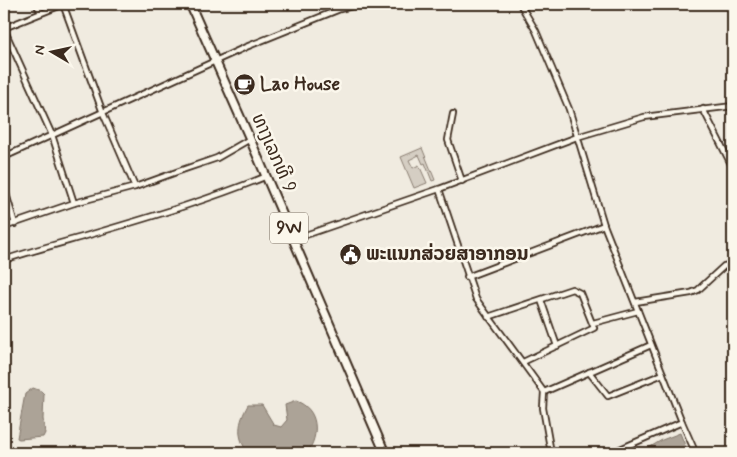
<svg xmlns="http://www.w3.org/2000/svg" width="737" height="457" viewBox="0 0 737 457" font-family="Mynerve,'Noto Sans Lao',sans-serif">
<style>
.green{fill:#d5cec3;stroke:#887c70}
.water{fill:#aca397;stroke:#7f7367}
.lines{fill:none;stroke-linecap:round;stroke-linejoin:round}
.minor-casing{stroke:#3b2a1e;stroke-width:8}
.primary-casing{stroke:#3b2a1e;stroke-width:11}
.minor{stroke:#fbf7ec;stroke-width:4.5}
.primary{stroke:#fbf7ec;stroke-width:7}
.labels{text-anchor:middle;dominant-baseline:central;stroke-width:5;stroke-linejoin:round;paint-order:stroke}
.shield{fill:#fbf7ec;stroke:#75685c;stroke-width:1}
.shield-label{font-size:18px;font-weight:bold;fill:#3b2a1e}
.poi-label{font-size:19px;font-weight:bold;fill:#3b2a1e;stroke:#fbf7ec;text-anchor:start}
.street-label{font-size:19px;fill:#3b2a1e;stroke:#fbf7ec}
</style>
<rect width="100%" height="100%" fill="#f0ebe0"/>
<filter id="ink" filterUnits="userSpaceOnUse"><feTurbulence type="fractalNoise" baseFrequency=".02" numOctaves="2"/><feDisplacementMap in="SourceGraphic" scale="10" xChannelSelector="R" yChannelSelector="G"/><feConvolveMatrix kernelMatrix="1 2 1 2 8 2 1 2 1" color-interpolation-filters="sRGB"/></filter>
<g filter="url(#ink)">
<polygon class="green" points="422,148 435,180 432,181 425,163 423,164 419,155 409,160 413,168 419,165 427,183 414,188 401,157"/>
<g class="water">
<polygon points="33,388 41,391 44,394 43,419 45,433 43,437 19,439 17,438 25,394"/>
<path d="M 296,401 C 319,409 320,435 307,453 L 248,453 C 236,436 238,423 248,405 L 262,405 L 274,425 L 281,427 L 287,420 L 285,405 Z"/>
<polygon points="680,433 688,453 640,453 662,440"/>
</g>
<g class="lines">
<defs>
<g id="minor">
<polyline points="36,4 41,12"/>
<polyline points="63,4 103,113 135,187"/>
<polyline points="520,4 536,31 569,109 604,225 682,422 693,447"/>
<polyline points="4,28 64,4"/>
<polyline points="4,29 52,135 74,203"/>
<polyline points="703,109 733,168"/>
<polyline points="453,114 448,140 462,181"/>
<polyline points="4,157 246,47 340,9 360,4"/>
<polyline points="4,187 15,224"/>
<polyline points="439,189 476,299 544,392 543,408 551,453"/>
<polyline points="4,227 74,203 135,187 182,170 217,158 250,139"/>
<polyline points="294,239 439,189 577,137 644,117 733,106"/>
<path d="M 4,260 C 34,250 65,242 96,233 C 154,216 211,199 267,176"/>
<polyline points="467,277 604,225"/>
<polyline points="541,300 557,346"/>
<polyline points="635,302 691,293 698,290 724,266 729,265 733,265"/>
<polyline points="488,317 572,289 580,293 594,328 523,362"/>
<polyline points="593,323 638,311"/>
<polyline points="589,372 608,396 663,374"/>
<polyline points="544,392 651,345"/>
<polyline points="611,453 682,422"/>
</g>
<polyline id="primary" points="190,4 250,139 385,453"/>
</defs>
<use href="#minor" class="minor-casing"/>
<use href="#primary" class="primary-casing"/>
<use href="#minor" class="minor"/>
<use href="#primary" class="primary"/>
</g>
</g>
<defs>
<symbol id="cafe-disc" viewBox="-11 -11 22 22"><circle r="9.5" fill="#3b2a1e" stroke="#fbf7ec"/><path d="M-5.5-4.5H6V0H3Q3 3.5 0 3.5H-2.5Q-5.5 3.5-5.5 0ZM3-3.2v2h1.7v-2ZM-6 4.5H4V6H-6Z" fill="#fff"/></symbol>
<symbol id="civic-disc" viewBox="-11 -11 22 22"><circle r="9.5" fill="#3b2a1e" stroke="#fbf7ec"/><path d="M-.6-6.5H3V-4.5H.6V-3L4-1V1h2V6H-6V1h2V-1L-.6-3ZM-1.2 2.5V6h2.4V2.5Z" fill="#fff"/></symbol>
</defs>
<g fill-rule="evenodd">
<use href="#cafe-disc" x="232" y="72" width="25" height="25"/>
<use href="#civic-disc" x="338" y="242" width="25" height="25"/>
</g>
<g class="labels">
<rect class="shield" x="270" y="212.5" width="38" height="31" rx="4"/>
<g class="shield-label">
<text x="289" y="228">9W</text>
</g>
<g class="poi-label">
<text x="260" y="84">Lao House</text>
<text x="366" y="254">ພະແນກສ່ວຍສາອາກອນ</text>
</g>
<g class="street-label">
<text transform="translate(274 153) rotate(66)">ທາງເລກທີ 9</text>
</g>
</g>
<rect width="737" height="457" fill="none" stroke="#fbf7ec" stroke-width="20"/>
<rect x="10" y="10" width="717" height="437" fill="none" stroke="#3b2a1e" stroke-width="2" filter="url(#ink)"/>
<g transform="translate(52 52) rotate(279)" stroke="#fbf7ec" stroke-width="4" paint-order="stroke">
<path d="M0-4L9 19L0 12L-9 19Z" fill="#3b2a1e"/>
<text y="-8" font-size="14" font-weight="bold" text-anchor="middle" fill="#3b2a1e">N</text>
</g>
</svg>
